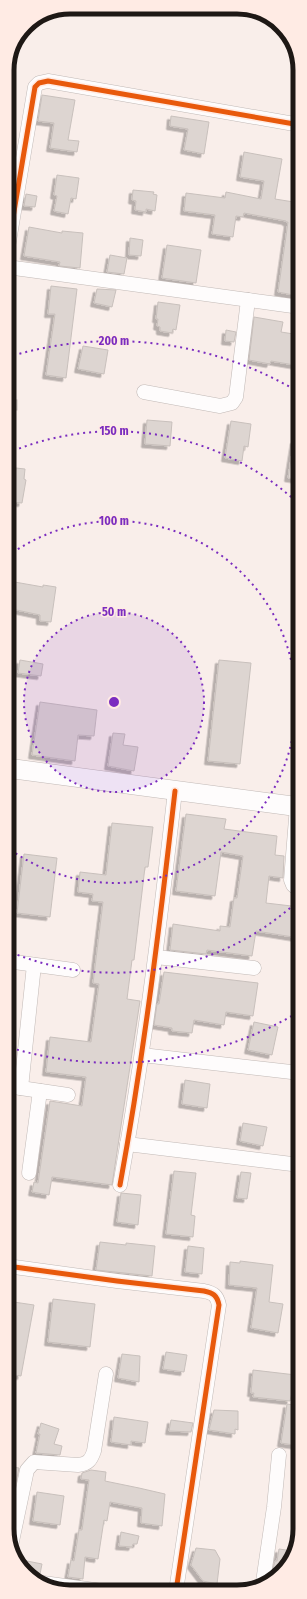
<svg xmlns="http://www.w3.org/2000/svg" width="307" height="1599" viewBox="0 0 307 1599" font-family="'Fira Sans Condensed',sans-serif">
<style>
.building{fill:#ddd5d1;stroke:#c8c0bc;filter:url(#shadow)}
.lines{fill:none;stroke-linecap:round;stroke-linejoin:round}
.street-casing{stroke:#c1b9b6;stroke-width:15}
.secondary-casing{stroke:#c1b9b6;stroke-width:20}
.street{stroke:#fefcfc;stroke-width:14}
.secondary{stroke:#fefcfc;stroke-width:19}
.cycleway-casing{stroke:#ffebe4;stroke-width:8}
.cycleway{stroke:#e8590c;stroke-width:5}
.ring{fill:none;stroke:#7b2cbf;stroke-width:2;stroke-dasharray:2 4}
.rim{fill:none;stroke:#1e1815;stroke-width:5}
.centre{fill:#7b2cbf;stroke:#ffebe4;stroke-width:2}
.ring-label{font-size:12px;text-anchor:middle;font-weight:bold;fill:#7b2cbf;stroke:#ffebe4;stroke-width:3;stroke-linejoin:round;paint-order:stroke}
</style>
<defs>
<filter id="shadow"><feDropShadow dx="-3.5" dy="3.5" stdDeviation="0" flood-color="#0004"/></filter>
</defs>
<rect width="100%" height="100%" fill="#f9eeea"/>
<g class="building">
<polygon points="42,95 75,100 68,140 79,141 77,152 50,148 54,123 38,121"/>
<polygon points="171,116 209,122 204,154 184,150 188,129 170,126"/>
<polygon points="244,152 282,159 275,199 300,203 300,285 298,296 278,292 288,222 286,222 286,221 244,213 243,217 236,216 233,237 212,234 215,215 184,211 186,193 225,198 226,192 261,199 264,181 240,177"/>
<polygon points="57,175 79,178 76,199 71,198 68,214 54,211 57,196 54,195"/>
<polygon points="133,190 154,192 153,194 157,195 155,211 146,209 146,212 135,210 136,201 132,200"/>
<polygon points="26,194 37,196 35,207 24,206"/>
<polygon points="29,227 62,233 62,231 83,233 80,268 59,266 60,262 24,256"/>
<polygon points="130,238 143,240 141,256 129,255"/>
<polygon points="167,245 201,250 196,283 162,278"/>
<polygon points="110,255 127,258 124,274 107,272"/>
<polygon points="51,286 77,289 66,378 46,375 55,314 48,314"/>
<polygon points="97,289 116,290 112,307 94,303"/>
<polygon points="158,302 180,305 176,330 173,329 172,333 160,331 160,327 157,326 158,319 156,319"/>
<polygon points="254,317 283,322 281,332 300,335 300,366 271,361 270,364 249,360"/>
<polygon points="226,330 236,332 234,342 225,341"/>
<polygon points="83,346 108,350 104,374 78,369"/>
<rect x="8" y="400" width="9" height="10"/>
<polygon points="147,420 172,422 170,446 145,444"/>
<polygon points="231,421 251,424 248,447 244,446 242,461 225,458"/>
<polygon points="294,440 300,440 300,480 288,478"/>
<polygon points="16,468 25,469 24,479 26,480 22,503 11,502"/>
<polygon points="9,581 43,587 43,585 56,587 51,622 40,621 40,615 7,608"/>
<polygon points="20,660 43,664 41,676 18,673"/>
<polygon points="219,660 251,663 240,764 208,761"/>
<polygon points="40,702 97,710 94,736 78,735 75,761 32,755"/>
<polygon points="113,733 125,734 123,745 138,747 134,771 108,766"/>
<polygon points="186,814 226,819 224,829 277,836 275,855 284,856 283,878 269,876 266,903 300,907 299,938 256,931 252,956 207,950 206,954 170,950 173,924 220,931 220,926 230,927 234,898 237,898 243,856 221,852 215,896 176,891"/>
<polygon points="112,823 153,827 148,867 145,867 134,960 132,960 127,999 140,1001 112,1185 52,1177 49,1195 32,1192 34,1182 38,1183 50,1101 82,1106 86,1077 46,1072 50,1037 91,1042 99,984 93,983 103,902 92,901 93,894 78,892 80,872 106,875"/>
<polygon points="24,854 57,858 50,917 17,913"/>
<polygon points="164,972 258,983 253,1016 226,1012 224,1025 194,1020 192,1033 172,1031 172,1028 154,1025 157,1004 159,1004"/>
<polygon points="254,1022 278,1027 272,1055 248,1050"/>
<polygon points="185,1080 210,1084 207,1108 182,1104"/>
<polygon points="243,1123 267,1127 263,1146 240,1141"/>
<polygon points="174,1171 196,1173 191,1215 195,1216 193,1237 166,1234"/>
<polygon points="241,1172 251,1173 247,1199 237,1198"/>
<polygon points="121,1193 141,1195 138,1225 117,1222"/>
<polygon points="100,1242 126,1245 126,1243 155,1246 152,1276 96,1270"/>
<polygon points="188,1246 204,1248 202,1274 185,1272"/>
<polygon points="240,1261 273,1265 269,1302 283,1304 278,1333 251,1328 257,1288 229,1285 230,1262 240,1263"/>
<polygon points="53,1299 95,1304 90,1347 48,1342"/>
<polygon points="7,1301 34,1305 21,1376 7,1374"/>
<polygon points="166,1352 187,1355 184,1372 163,1369"/>
<polygon points="122,1354 140,1356 139,1382 118,1378"/>
<polygon points="253,1370 296,1375 290,1401 253,1397 254,1393 251,1393"/>
<polygon points="287,1404 300,1406 300,1446 281,1443"/>
<polygon points="214,1410 238,1411 238,1430 235,1429 235,1434 209,1430"/>
<polygon points="114,1417 148,1422 145,1443 131,1441 131,1445 111,1442"/>
<polygon points="171,1420 193,1423 191,1432 169,1431"/>
<polygon points="41,1423 59,1429 54,1444 62,1446 60,1455 36,1453 40,1434 38,1434"/>
<polygon points="7,1466 19,1468 14,1492 8,1490"/>
<polygon points="91,1470 106,1472 105,1481 139,1488 165,1494 162,1526 141,1523 142,1508 110,1502 107,1521 104,1520 98,1559 85,1557 83,1579 68,1577 71,1560 74,1561 79,1530 82,1530 89,1480 81,1479 82,1473"/>
<polygon points="37,1492 64,1496 60,1525 33,1521"/>
<polygon points="121,1532 139,1536 137,1544 133,1544 132,1547 119,1546"/>
<polygon points="196,1548 215,1550 220,1559 217,1584 203,1581 191,1565"/>
<polygon points="279,1549 293,1551 284,1571 273,1569 275,1561 277,1561"/>
<polygon points="17,1559 42,1564 40,1574 23,1571"/>
</g>
<g class="lines">
<defs>
<g id="street">
<polyline points="7,253 35,87 39,83 48,81 300,125"/>
<polyline points="7,267 300,307"/>
<polyline points="144,392 220,406 232,403 236,397 248,300"/>
<polyline points="297,806 291,880 293,885 300,891"/>
<polyline points="156,957 254,968"/>
<polyline points="7,961 73,970"/>
<polyline points="142,1055 300,1073"/>
<polyline points="7,1086 68,1095"/>
<polyline points="21,1088 34,965"/>
<polyline points="127,1144 300,1165"/>
<polyline points="29,1173 40,1091"/>
<path d="M 120,1185 C 144,1054 160,923 175,791"/>
<path d="M 7,1266 L 117,1281 L 204,1291 C 213,1293 217,1295 219,1305 L 176,1591"/>
<path d="M 11,1546 L 27,1470 L 34,1462 L 78,1465 C 88,1464 91,1460 94,1451 L 106,1374"/>
<polyline points="263,1582 274,1507 279,1455"/>
<polyline points="43,1583 102,1591"/>
</g>
<polyline id="secondary" points="7,768 300,807"/>
</defs>
<use href="#street" class="street-casing"/>
<use href="#secondary" class="secondary-casing"/>
<use href="#street" class="street"/>
<use href="#secondary" class="secondary"/>
<defs>
<g id="cycleway">
<polyline points="7,253 35,87 39,83 48,81 300,125"/>
<path d="M 120,1185 C 144,1054 160,923 175,791"/>
<path d="M 7,1266 L 117,1281 L 204,1291 C 213,1293 217,1295 219,1305 L 176,1591"/>
</g>
</defs>
<use href="#cycleway" class="cycleway-casing"/>
<use href="#cycleway" class="cycleway"/>
</g>
<circle cx="114" cy="702" r="90" fill="#7b2cbf" fill-opacity=".12"/>
<g class="ring">
<circle cx="114" cy="702" r="90"/>
<path d="M8 556A181 181 0 1 1 8 848"/>
<path d="M299 900A271 271 0 0 1 8 951M8 453A271 271 0 0 1 299 504"/>
<path d="M297 1013A361 361 0 0 1 8 1047M8 357A361 361 0 0 1 297 391"/>
</g>
<path d="M0 0H307V1599H0ZM70 14H237A56 56 0 0 1 293 70V1529A56 56 0 0 1 237 1585H70A56 56 0 0 1 14 1529V70A56 56 0 0 1 70 14Z" fill="#ffebe4" fill-rule="evenodd"/>
<path class="rim" d="M70 14H237A56 56 0 0 1 293 70V1529A56 56 0 0 1 237 1585H70A56 56 0 0 1 14 1529V70A56 56 0 0 1 70 14Z"/>
<circle cx="114" cy="702" r="6" class="centre"/>
<g class="ring-label">
<text x="114" y="345">200 m</text>
<text x="114" y="435">150 m</text>
<text x="114" y="525">100 m</text>
<text x="114" y="616">50 m</text>
</g>
</svg>
